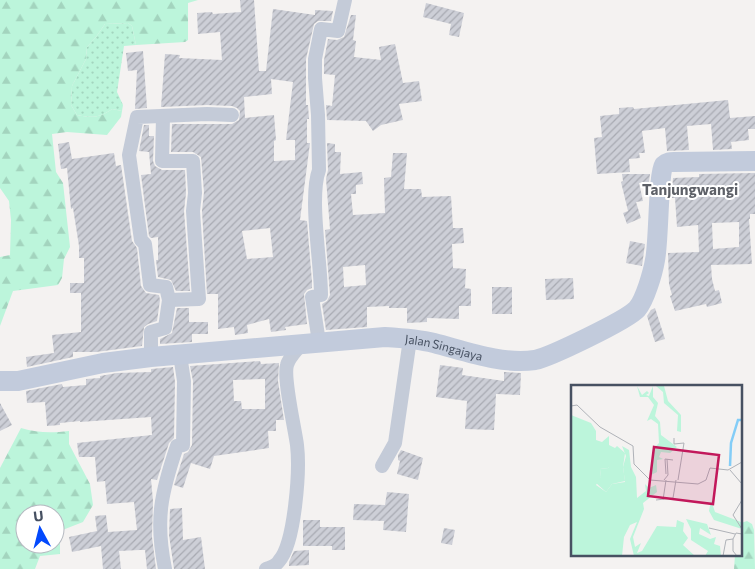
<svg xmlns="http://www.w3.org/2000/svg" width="755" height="569" viewBox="0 0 755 569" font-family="Commissioner,sans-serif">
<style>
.grass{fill:url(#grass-dots)}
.forest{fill:url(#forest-firs);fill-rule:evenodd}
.building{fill:url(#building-hatch);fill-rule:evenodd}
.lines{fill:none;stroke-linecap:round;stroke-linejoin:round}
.street{stroke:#c4cbd8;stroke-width:14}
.secondary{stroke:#c2cbdc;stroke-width:20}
.labels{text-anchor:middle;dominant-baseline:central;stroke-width:4;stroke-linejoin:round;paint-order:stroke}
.street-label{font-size:12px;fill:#475162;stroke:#fff}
.quarter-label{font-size:15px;font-weight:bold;fill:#5d6067;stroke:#fff}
.inset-river{fill:none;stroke:#84cdf7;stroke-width:2.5}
.inset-road{fill:none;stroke:#afb2b8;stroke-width:1}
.view{fill:#c2185b;fill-opacity:0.15;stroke:#c2185b;stroke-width:2.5}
.inset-edge{fill:none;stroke:#475162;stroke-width:2.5}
</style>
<defs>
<pattern id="grass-dots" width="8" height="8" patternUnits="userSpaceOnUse" patternTransform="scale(1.25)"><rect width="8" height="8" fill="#bcf5db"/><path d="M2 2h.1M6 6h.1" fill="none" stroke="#a3d4be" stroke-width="1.8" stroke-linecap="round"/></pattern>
<pattern id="forest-firs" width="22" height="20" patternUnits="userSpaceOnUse" patternTransform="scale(1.25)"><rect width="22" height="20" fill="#bcf5db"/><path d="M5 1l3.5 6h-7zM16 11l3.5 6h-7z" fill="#a3d4be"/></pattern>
<pattern id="building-hatch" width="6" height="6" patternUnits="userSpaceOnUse" patternTransform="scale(1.25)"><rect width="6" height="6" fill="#cdcfd7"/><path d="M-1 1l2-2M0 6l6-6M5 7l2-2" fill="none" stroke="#a8aab2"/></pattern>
</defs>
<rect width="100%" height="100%" fill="#f4f2f1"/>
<path class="grass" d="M 128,23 L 132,26 L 136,45 L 124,46 L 117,92 L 123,105 L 122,111 L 112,109 C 100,118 91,118 77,115 L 71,105 L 72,86 L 86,59 L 87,47 L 96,37 L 105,24 Z"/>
<g class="forest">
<path d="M 0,0 L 198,0 L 188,3 L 188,40 L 185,42 L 136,45 L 132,26 L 128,23 L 105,24 L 96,37 L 87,47 L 86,59 L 72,86 L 71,105 L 77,115 C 91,118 100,118 112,109 L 122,111 L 121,117 L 107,135 L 67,132 L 52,134 L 56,172 L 63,183 L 70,247 L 64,259 L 62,278 L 58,285 L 13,291 L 0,326 L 0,257 L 10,255 L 11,220 L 9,201 L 0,188 Z"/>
<path d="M 21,428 C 38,433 51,433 69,431 L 69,444 L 90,484 L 93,505 L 83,522 L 60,531 L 60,554 L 40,556 L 35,569 L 0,569 L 0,468 ZM 25,514 L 55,514 L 55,544 L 25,544 Z"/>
<polygon points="747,521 752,524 754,530 755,569 734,569 735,555 741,555 741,523"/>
</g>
<g class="building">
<path d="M 240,0 L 254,0 L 259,71 L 266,71 L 273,9 L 315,15 L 315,10 L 333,11 L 331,21 L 318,21 L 314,24 L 306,59 L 306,105 L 308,105 L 309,119 L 307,119 L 307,143 L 310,143 L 300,220 L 307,221 L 312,282 L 312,288 L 307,290 L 304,294 L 307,324 L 285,327 L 286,330 L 271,332 L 269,319 L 247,325 L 248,333 L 235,335 L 234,327 L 218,329 L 218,294 L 207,294 L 202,211 L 204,192 L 201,157 L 193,152 L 171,152 L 172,124 L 232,124 L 239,120 L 240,111 L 237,108 L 232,106 L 207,105 L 161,107 L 165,54 L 180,55 L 179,58 L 222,60 L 220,32 L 198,34 L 197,13 L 212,12 L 213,14 L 241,12 ZM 271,79 L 293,82 L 286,140 L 295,140 L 295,160 L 274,161 L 274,141 L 276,140 L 274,115 L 245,118 L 244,97 L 272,94 ZM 270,228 L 273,257 L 247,259 L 242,231 Z"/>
<polygon points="426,3 464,13 459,37 449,35 451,24 423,17"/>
<polygon points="351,15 356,15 353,40 356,41 354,57 381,60 379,47 395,44 403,83 419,81 422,101 399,104 403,120 381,125 373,131 366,121 327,120 326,105 332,106 335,75 324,74 324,60 328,39 337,40 344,37"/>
<polygon points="143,51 147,108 135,109 137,70 128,71 126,53"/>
<polygon points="728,100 730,118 755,116 755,129 748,129 749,140 731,142 732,149 713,150 711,124 687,126 689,150 667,151 665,128 642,131 645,153 639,153 640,158 629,159 630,172 597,174 594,138 602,137 600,116 619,114 619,108 633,107 634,109"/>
<polygon points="144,125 149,125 149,136 154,136 153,161 155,166 162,170 185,170 186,193 184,211 190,291 176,291 171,280 158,277 156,260 158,260 158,237 151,238 149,236 141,175 151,174 149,152 139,151"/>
<polygon points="69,142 72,159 114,153 116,166 121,165 132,241 137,248 141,286 146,293 159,295 160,300 157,321 148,324 144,327 142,346 96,352 73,352 73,357 27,367 26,357 54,353 52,335 81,332 81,293 70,293 70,283 84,283 84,258 79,258 79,246 73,208 71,209 67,168 61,169 58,144"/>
<path d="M 327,143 L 335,144 L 335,152 L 341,152 L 340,174 L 362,172 L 363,184 L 356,185 L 356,194 L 351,194 L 353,215 L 385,213 L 384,178 L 391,177 L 393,153 L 407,153 L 404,189 L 421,189 L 422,197 L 451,196 L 453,228 L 463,228 L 464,243 L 452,244 L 453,268 L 466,269 L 465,288 L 471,289 L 471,306 L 459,306 L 459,319 L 427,318 L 427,322 L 407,323 L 407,308 L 389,308 L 389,306 L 367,307 L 367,327 L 326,330 L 322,304 L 327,301 L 330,295 L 325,230 L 330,229 L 326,179 L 328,170 ZM 365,265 L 366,285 L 344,287 L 343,267 Z"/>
<path d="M 755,173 L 755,214 L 750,214 L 750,219 L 749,219 L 752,264 L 711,265 L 712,279 L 715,291 L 719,290 L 722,303 L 707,307 L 706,304 L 675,311 L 670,296 L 672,295 L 669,284 L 668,253 L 699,252 L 698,225 L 677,227 L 675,198 L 671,198 L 673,178 L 699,177 L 699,174 ZM 739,222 L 739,247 L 713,249 L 712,223 Z"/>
<polygon points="622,174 650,174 649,182 639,183 643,201 636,202 641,218 627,224 623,213 628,211 621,182 623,181"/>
<polygon points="630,241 645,244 642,266 626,263"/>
<polygon points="573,278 574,299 546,300 545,279"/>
<rect x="492" y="287" width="20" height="27"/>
<polygon points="177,308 189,308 189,322 208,322 208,334 192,334 192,342 160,344 160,339 172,333"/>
<polygon points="655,308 665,339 655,342 647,316 651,310"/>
<path d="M 260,361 L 261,364 L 279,363 L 278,381 L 284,420 L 276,420 L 276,431 L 268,431 L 269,448 L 214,456 L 210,469 L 191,463 L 183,488 L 174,485 L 184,454 L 188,452 L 192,445 L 193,381 L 190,366 ZM 265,379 L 265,409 L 242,409 L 241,401 L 234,401 L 233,380 Z"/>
<polygon points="440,365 463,368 462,375 504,381 504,372 521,373 520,395 496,394 494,430 465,429 467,401 436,397"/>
<polygon points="173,367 175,382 174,438 169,443 157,480 151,479 153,501 152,537 156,569 147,569 145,550 140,550 119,551 121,569 103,569 101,546 72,552 69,537 97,531 95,516 106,515 108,532 137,530 134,502 107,504 105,481 97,482 95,457 79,457 77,443 152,435 151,417 80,422 80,421 60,423 60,425 47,426 45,402 27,403 26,391 62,384 63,387 86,385 86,379 100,378 100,376 117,373 151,372 151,369"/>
<polygon points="0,403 12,425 0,431"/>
<polygon points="401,450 423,458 418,480 397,474 400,461 398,460 398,455"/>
<polygon points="387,492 409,494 406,532 383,530 384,521 353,520 354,504 385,505"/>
<polygon points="182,508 183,540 201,537 205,569 174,569 169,535 170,509"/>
<polygon points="303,520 320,520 320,527 345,527 345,550 332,550 332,546 303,546"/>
<polygon points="444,528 455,530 452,545 441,543"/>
<polygon points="309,550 309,565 289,566 289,562 294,551"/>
</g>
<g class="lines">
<g class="street">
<polyline points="163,117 162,161 193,161 195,193 193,211 199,299 169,300"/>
<path d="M 319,342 L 312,297 L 321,295 C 321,262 309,197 319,170 L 318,115 L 315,78 L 315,59 L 321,29 L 338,31 L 345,0"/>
<polyline points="151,357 151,332 165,328 169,300 166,287 150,285 145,244 141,240 129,155 137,117 207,114 232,115"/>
<polyline points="382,466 395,443 410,339"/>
<path d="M 165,569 C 155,520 161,493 177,446 L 183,445 L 184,381 L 180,355"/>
<path d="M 266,569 C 271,567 276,566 279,561 C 295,543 300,470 297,445 C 295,429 283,378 287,365 C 289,357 297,350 302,343"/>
</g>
<path class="secondary" id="s1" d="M 0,381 L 18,381 L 103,363 L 151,357 L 385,337 C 402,338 418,339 434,343 C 465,351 502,365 535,360 C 550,357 627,320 637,309 C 645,300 653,272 655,260 C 659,242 658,174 664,165 C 667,162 670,162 674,162 L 755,161"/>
</g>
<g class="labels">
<g class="street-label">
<text stroke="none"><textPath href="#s1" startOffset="448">Jalan Singajaya</textPath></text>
</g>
<g class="quarter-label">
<text x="690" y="189">Tanjungwangi</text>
</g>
</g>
<g transform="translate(571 385)">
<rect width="171" height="171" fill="#f4f2f1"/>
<path d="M 46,61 L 54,68 L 52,82 L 54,96 L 41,99 L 35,107 L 24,97 L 30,92 L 29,84 L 37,83 L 41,77 L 41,66 Z" fill="#bcf5db"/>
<path d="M 66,1 L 71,10 L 76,6 L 78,8 L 75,10 L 78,11 L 82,1 L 82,12 L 87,18 L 84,31 L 89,37 L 90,50 L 106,62 L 99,68 L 90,67 L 88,72 L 92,74 L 86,75 L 86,87 L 80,90 L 83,63 L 88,58 L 87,39 L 80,34 L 76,36 L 83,20 L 77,12 L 69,12 ZM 85,1 L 93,1 L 97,16 L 110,30 L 110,47 L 106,46 L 107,30 L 93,18 L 92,7 ZM 0,30 L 20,38 L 25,46 L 25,55 L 31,57 L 38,51 L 38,60 L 44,63 L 43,76 L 37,83 L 29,84 L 30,92 L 25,100 L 35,107 L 41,99 L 54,97 L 52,82 L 55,71 L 51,61 L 58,65 L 60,82 L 65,92 L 66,113 L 75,106 L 74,99 L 78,103 L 85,100 L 86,107 L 72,118 L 73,124 L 62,152 L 64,162 L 70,158 L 66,168 L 71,166 L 86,141 L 105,142 L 106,135 L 113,138 L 112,146 L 117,153 L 112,160 L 124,171 L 63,171 L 59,154 L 66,137 L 59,140 L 53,152 L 51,171 L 0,171 ZM 140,115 L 144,127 L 170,137 L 171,144 L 143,135 L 138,126 ZM 115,134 L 136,139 L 140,150 L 129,143 L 128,149 L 139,154 L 145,152 L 143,159 L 149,161 L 150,171 L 134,171 L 137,166 L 120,155 L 120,144 Z" fill="#bcf5db"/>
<path class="inset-river" d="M 159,81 L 160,58 L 167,35 L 171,35"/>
<path class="inset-road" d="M 0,21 L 6,20 L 29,42 L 62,61 L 63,79 L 79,95 L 127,99 L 135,95 L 139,83 L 157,85 L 171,77M 103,53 L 103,59 L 113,58 L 107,95M 159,85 L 171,99M 95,89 L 94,74 L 102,75M 93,95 L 97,90 L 96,74M 85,115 L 102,113 L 105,95M 92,115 L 95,95M 171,115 L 162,130 L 171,144M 138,143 L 164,149M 162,154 L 162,166 L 166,171M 152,171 L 155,155 L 162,154 L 165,148 L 171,149"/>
<path class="view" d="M 83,62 L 148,70 L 142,119 L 77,111 Z"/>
<rect width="171" height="171" class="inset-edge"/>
</g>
<g transform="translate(40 529) rotate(353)"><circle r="24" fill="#ffffff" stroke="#b5b9c0"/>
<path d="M0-4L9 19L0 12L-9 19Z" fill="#0349fd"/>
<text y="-8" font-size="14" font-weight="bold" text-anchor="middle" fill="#475162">U</text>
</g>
</svg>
